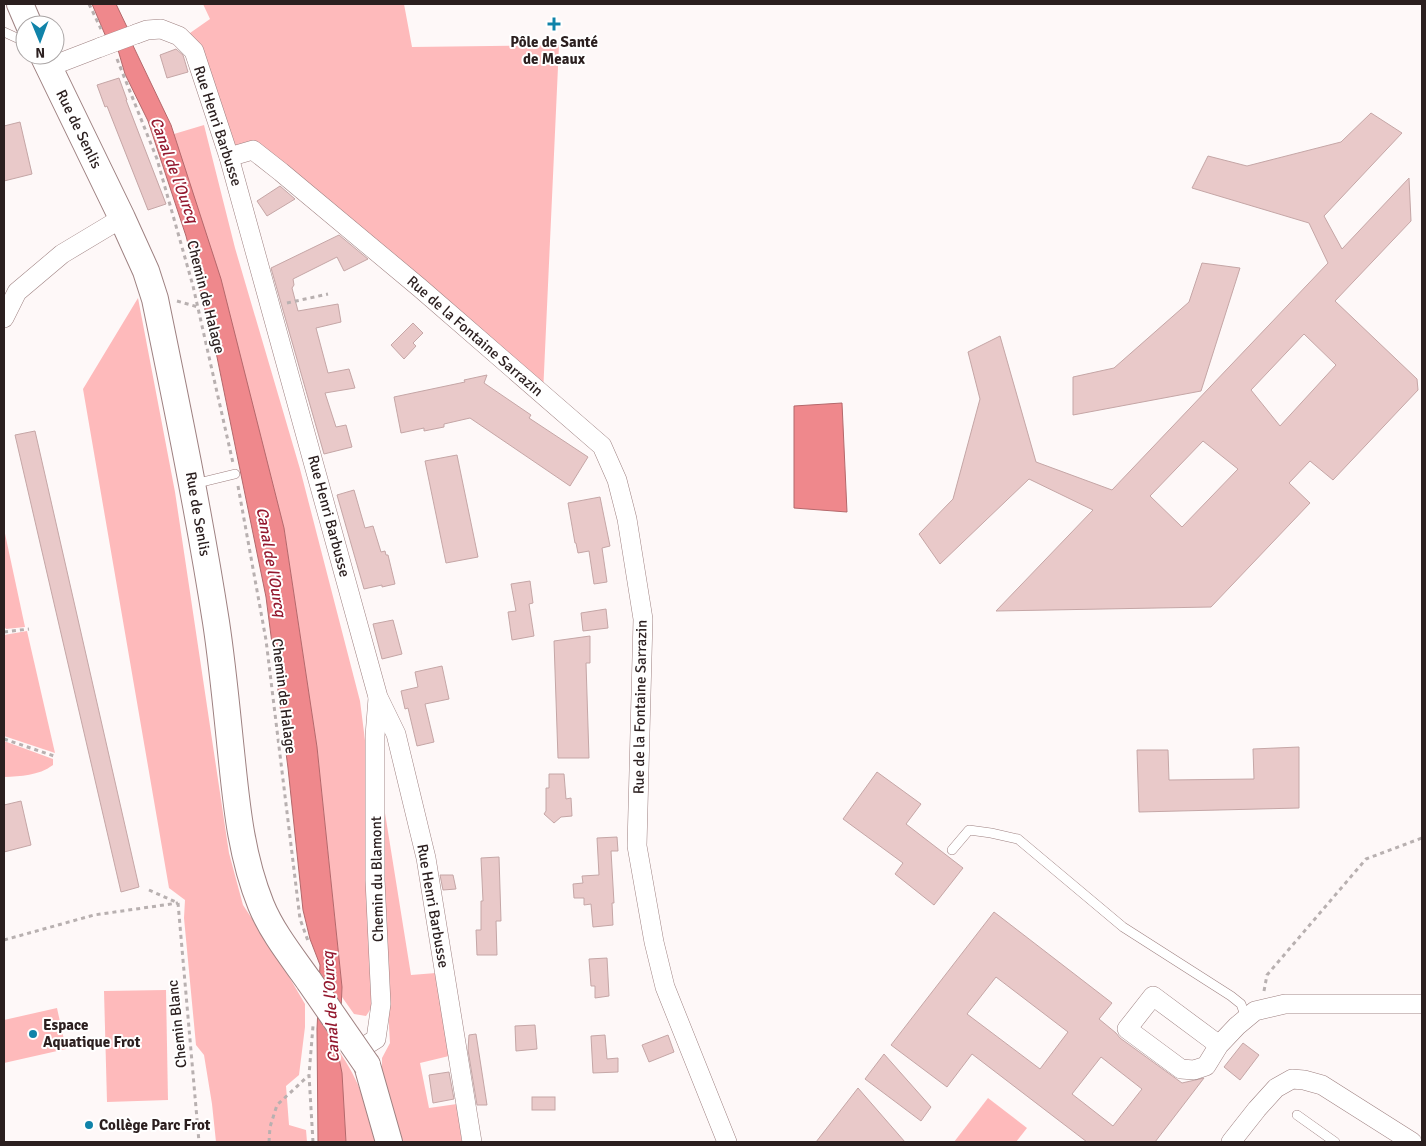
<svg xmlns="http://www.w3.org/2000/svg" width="1426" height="1146" viewBox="0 0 1426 1146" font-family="Signika,sans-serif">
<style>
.green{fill:#febabb}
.water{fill:#ef888c;stroke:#b4686b}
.building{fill:#e9c9c9;stroke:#c5a6a6;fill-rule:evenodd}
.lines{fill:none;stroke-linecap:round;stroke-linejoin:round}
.service-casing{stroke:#9e8181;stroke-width:10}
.minor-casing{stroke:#9e8181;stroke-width:20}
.secondary-casing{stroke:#9e8181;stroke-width:28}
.path{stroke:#b8b0b0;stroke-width:3;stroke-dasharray:4 4;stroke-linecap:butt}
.service{stroke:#fff;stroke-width:9}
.minor{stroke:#fff;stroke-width:19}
.secondary{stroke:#fff;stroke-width:26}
.minor-bridge-casing{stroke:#9e8181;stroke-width:20;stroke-linecap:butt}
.secondary-bridge-casing{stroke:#9e8181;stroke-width:28;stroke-linecap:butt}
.minor-bridge{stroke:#fff;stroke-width:19}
.secondary-bridge{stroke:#fff;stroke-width:26}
.poi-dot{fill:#1083a9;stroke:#fff;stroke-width:2}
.labels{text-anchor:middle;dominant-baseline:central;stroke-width:4;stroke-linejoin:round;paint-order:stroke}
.poi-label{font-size:15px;font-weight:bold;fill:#2b1f1f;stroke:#fff;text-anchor:start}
.street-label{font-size:15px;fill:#2b1f1f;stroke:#fff}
.water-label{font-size:16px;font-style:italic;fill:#93182e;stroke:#fff}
</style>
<rect width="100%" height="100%" fill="#fef8f8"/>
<g class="green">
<polygon points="203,4 404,4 412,47 559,45 543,394 253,150 229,157 194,51 190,33 210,19"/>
<polygon points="204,125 235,248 300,469 360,701 368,764 372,1007 366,1016 354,1014 342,997 342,987 317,747 284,528 254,412 174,134"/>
<polygon points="138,298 175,492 229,853 243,905 278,958 305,1004 305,1027 299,1075 286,1086 289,1125 306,1130 307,1142 216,1142 212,1104 204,1055 196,1045 184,918 185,900 169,888 83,389"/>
<polygon points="4,529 25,627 6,629 4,626"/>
<polygon points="27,631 55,753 4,736 4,635"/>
<path d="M 4,741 L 53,759 L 53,765 C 38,776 21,776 4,777 Z"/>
<polygon points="380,782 411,975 436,973 449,1056 420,1063 429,1108 457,1104 462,1142 398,1142 382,1073 382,1058 390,1043 381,887"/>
<polygon points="166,990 168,1100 107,1102 104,991"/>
<polygon points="57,1008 66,1049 4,1063 4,1020"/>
<path d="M 339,1051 C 359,1080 368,1109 378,1142 L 346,1142 Z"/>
<polygon points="988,1098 1027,1128 1016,1142 954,1142"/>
</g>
<g class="water">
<polygon points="92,4 116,4 127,27 125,28 126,31 171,125 221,279 284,528 317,747 342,987 339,1058 342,1073 346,1142 318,1142 317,1029 320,965 310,939 303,910 288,768 266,597 217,357 186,236 148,121 125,74 114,36 106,37"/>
<polygon points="842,403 847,512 794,508 794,406"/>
</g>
<g class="building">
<polygon points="176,49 183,55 188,72 167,78 160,55"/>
<polygon points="119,78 127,100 126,100 166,204 148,210 107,106 105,107 97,85"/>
<path d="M 1371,113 L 1402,133 L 1324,216 L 1342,249 L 1409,178 L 1411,221 L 1335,301 L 1417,379 L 1418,390 L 1333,480 L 1310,461 L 1289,483 L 1310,503 L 1211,607 L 996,611 L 1093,510 L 1029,479 L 940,564 L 919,534 L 953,499 L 980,399 L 968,352 L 1000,336 L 1036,462 L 1112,490 L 1328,263 L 1309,223 L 1192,188 L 1208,156 L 1247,166 L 1341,142 ZM 1304,334 L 1336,365 L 1280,426 L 1251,390 ZM 1203,441 L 1238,469 L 1182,527 L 1150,496 Z"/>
<polygon points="20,122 32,174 4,181 4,126"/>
<polygon points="280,186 295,199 267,216 257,201"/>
<polygon points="339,235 368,259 344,271 337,257 293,279 294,285 292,288 298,311 338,304 341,322 316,328 328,373 349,369 355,388 325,393 336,427 346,425 352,447 324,454 271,268"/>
<polygon points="1202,263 1240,268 1201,391 1073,415 1073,377 1114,368 1189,302"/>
<polygon points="413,323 423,333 413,343 416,346 404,359 391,345"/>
<polygon points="487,375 484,383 531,415 529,418 588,457 570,486 470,418 444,424 444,427 424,431 424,428 401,433 394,397 465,382 464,380"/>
<polygon points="35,431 139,887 121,892 15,435"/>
<polygon points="457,455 478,557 446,563 425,461"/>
<polygon points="354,490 365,528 373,526 381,552 385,551 386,555 388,555 395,584 382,587 382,585 364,589 337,495"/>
<polygon points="600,497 610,546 602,548 607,582 594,584 589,551 578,553 576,543 575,543 568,503"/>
<polygon points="530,581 533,603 529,604 534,636 512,640 508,612 516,611 511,584"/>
<polygon points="606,609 608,628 583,631 581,613"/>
<polygon points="393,620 402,654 382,659 373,624"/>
<polygon points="590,636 590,663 586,663 589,758 558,758 554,641"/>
<polygon points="442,666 449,699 425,704 434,742 417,746 408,708 405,709 401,691 418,687 415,672"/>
<polygon points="1299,747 1299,808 1139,812 1137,750 1168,750 1169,780 1254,779 1253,749"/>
<polygon points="877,772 921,804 906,824 963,868 934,905 895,874 903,863 843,819"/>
<polygon points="549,774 564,774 566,799 571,798 572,816 561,817 554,823 544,814 546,811 546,788 549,788"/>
<polygon points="21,801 31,845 4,852 4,805"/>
<polygon points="617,837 618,851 611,851 614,903 612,903 613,925 593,927 591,904 584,905 584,898 574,898 573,884 583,883 582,876 599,875 597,838"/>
<polygon points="499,857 501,921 496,921 497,955 477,955 476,930 481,930 481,901 483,901 481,858"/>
<polygon points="440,875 453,875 456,889 443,890"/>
<path d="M 994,912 L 1112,1003 L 1099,1019 L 1116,1033 L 1120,1038 L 1182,1083 L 1204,1078 L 1155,1142 L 1087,1142 L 972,1054 L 947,1087 L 891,1045 ZM 996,977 L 1068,1032 L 1040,1069 L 967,1014 ZM 1101,1057 L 1142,1089 L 1113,1126 L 1072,1094 Z"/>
<polygon points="607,958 609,996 595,998 595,986 591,986 589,959"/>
<polygon points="535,1025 537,1049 516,1051 515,1026"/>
<polygon points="476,1034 487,1105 477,1105 468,1050 469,1035"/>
<polygon points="605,1035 607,1059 618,1058 618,1072 593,1073 591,1036"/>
<polygon points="668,1035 674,1052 649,1062 642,1045"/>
<polygon points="1243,1043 1259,1055 1240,1080 1224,1067"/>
<polygon points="884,1054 931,1107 921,1121 865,1079"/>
<polygon points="449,1072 454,1099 433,1103 429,1075"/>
<polygon points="858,1088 905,1142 816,1142"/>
<rect x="532" y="1097" width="23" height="13"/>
</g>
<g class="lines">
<defs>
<g id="service">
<polyline points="4,32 17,38 25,35"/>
<polyline points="194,484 235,474"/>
<polyline points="952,850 969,830 991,833 1018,839 1123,927 1231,996 1241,1004 1246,1018"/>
<polyline points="1297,1115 1335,1142"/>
</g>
<g id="minor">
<polyline points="136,34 147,30 161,29 179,36 194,51 229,157 378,697 396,734 426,858 472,1142"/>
<polyline points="49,67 101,47"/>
<polyline points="229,157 253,150 281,172 420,288 602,446 617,480 627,519 643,619 637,846 654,942 665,987 727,1142"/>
<polyline points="4,318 17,292 62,254 122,218"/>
<polyline points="1219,1045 1153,996 1127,1029 1181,1069 1194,1070 1206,1066 1219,1045 1237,1026 1255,1011 1285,1004 1422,1004"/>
<polyline points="357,1051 376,1039 381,1004 375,880 375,736 378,698"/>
<polyline points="1231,1142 1257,1109 1276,1088 1292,1079 1304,1080 1322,1085 1412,1142"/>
</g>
<g id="secondary">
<polyline points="20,4 29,25"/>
<path d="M 43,55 L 122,218 L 146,271 L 155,299 C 177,406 199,513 216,622 C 223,668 227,714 232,761 C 237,810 242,858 261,905 C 272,932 292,957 309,981"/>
<polyline points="367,1065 389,1142"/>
</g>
</defs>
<use href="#service" class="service-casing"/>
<use href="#minor" class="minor-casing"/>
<use href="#secondary" class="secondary-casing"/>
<g class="path">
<polyline points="89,4 101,29"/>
<polyline points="117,59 157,159 193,286 233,463"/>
<polyline points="177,301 198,307"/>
<polyline points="287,303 328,294"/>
<polyline points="238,486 266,640 300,919 308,941"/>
<polyline points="4,632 29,629"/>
<polyline points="4,739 57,757"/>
<polyline points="149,890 178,903"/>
<polyline points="178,903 199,1142"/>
<polyline points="4,940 94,915 178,903"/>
<polyline points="1264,991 1267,975 1366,859 1422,838"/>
<polyline points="269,1142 270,1127 277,1105 308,1076"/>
<polyline points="313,1142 309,1075 313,1026"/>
</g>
<use href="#service" class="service"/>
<use href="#minor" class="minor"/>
<use href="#secondary" class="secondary"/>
<defs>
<polyline id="minor-bridge" points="101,47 136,34"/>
<polyline id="secondary-bridge" points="309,981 367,1065"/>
</defs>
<use href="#minor-bridge" class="minor-bridge-casing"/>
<use href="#secondary-bridge" class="secondary-bridge-casing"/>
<use href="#minor-bridge" class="minor-bridge"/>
<use href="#secondary-bridge" class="secondary-bridge"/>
</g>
<g class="poi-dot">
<path d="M551.5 16.5h5v5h5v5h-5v5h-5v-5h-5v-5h5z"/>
<circle cx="33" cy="1034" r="5"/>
<circle cx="89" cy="1125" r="5"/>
</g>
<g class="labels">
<g class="poi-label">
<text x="554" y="42" text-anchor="middle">Pôle de Santé<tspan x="554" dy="17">de Meaux</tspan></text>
<text x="43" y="1025">Espace<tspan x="43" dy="17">Aquatique Frot</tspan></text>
<text x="99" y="1125">Collège Parc Frot</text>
</g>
<g class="street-label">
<text transform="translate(218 126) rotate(72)">Rue Henri Barbusse</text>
<text transform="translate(79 129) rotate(64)">Rue de Senlis</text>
<text transform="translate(206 297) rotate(76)">Chemin de Halage</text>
<text transform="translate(475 336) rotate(41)">Rue de la Fontaine Sarrazin</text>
<text transform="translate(198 514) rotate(80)">Rue de Senlis</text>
<text transform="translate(329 516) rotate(75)">Rue Henri Barbusse</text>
<text transform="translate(284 696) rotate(83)">Chemin de Halage</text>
<text transform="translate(640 707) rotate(-89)">Rue de la Fontaine Sarrazin</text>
<text transform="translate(377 879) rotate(-91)">Chemin du Blamont</text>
<text transform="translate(433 906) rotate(80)">Rue Henri Barbusse</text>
<text transform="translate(177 1024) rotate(-96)">Chemin Blanc</text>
</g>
<g class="water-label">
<text transform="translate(174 170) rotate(70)">Canal de l'Ourcq</text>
<text transform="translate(271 562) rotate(80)">Canal de l'Ourcq</text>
<text transform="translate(331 1007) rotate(-93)">Canal de l'Ourcq</text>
</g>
</g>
<rect width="1426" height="1146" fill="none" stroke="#2b1f1f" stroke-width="10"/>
<g transform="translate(40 40) rotate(179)"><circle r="24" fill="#ffffff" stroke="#aaa5a5"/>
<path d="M0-4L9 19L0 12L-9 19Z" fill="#1083a9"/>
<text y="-8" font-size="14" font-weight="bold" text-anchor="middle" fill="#2b1f1f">N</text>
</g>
</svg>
